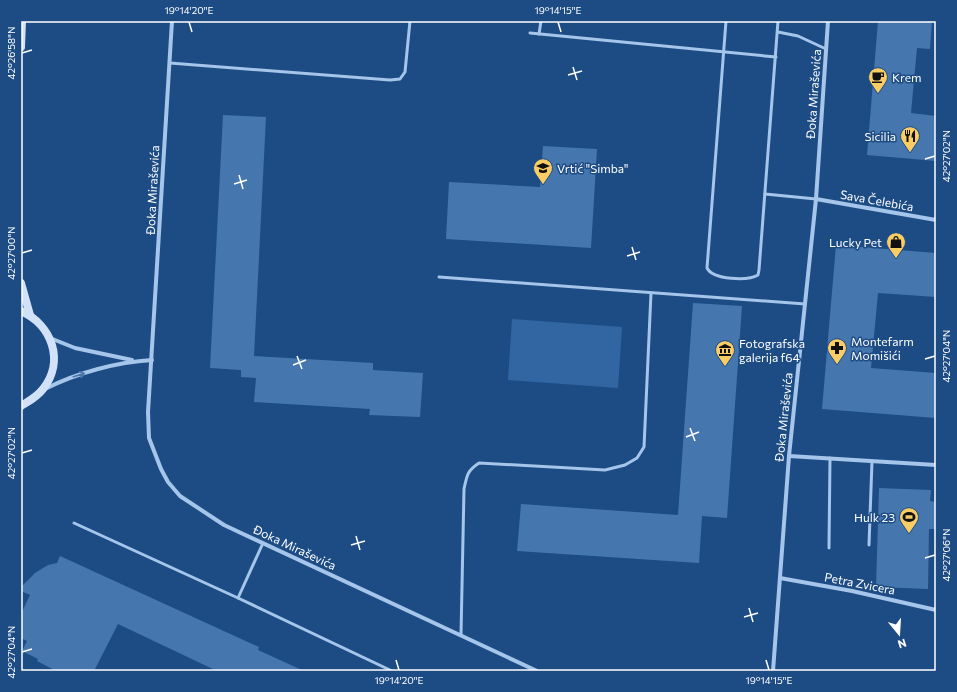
<svg xmlns="http://www.w3.org/2000/svg" width="957" height="692" viewBox="0 0 957 692" font-family="Commissioner,sans-serif">
<style>
.green{fill:#3166a3}
.building{fill:#4676ae}
.lines{fill:none;stroke-linecap:round;stroke-linejoin:round}
.lane{stroke:#a5c5ea;stroke-width:3}
.street{stroke:#a5c5ea;stroke-width:4}
.secondary{stroke:#d1e2f8;stroke-width:8}
.oneway{stroke:#4d76a8}
.ticks{fill:none;stroke:#fff;stroke-width:1.5}
.labels{text-anchor:middle;dominant-baseline:central;stroke-width:3;stroke-linejoin:round;paint-order:stroke}
.poi-label{font-size:12px;fill:#fff;stroke:#1d4c85;text-anchor:start}
.street-label{font-size:12px;fill:#fff;stroke:#1d4c85}
.neatline{fill:none;stroke:#fff;stroke-width:1.5}
.ticks-label{font-size:10px;text-anchor:middle;fill:#fff}
</style>
<rect width="100%" height="100%" fill="#1d4c85"/>
<polygon class="green" points="512,319 622,327 618,388 508,380"/>
<g class="building">
<polygon points="878,21 932,21 930,49 917,48 911,113 936,116 936,161 867,155"/>
<polygon points="223,115 266,117 254,356 373,363 373,370 423,373 420,417 369,415 370,409 254,402 256,378 241,377 241,370 210,368"/>
<polygon points="543,146 597,149 591,248 446,239 449,182 540,187"/>
<polygon points="836,245 936,253 936,297 878,293 871,368 936,373 936,418 822,409"/>
<polygon points="693,303 742,306 727,518 702,516 699,563 517,551 521,504 678,515"/>
<polygon points="879,488 931,490 930,501 936,502 936,529 929,529 928,589 876,587"/>
<polygon points="60,556 259,647 258,650 304,671 217,671 118,624 94,671 56,671 37,661 38,659 22,651 27,641 21,638 21,614 30,595 21,591 21,587 35,573 48,565 57,563"/>
</g>
<g class="lines">
<g class="lane">
<path d="M 726,21 L 707,268 C 713,280 748,281 758,275 L 759,270 L 778,21"/>
<polyline points="778,32 798,36 826,49"/>
<polyline points="530,33 776,57"/>
<polyline points="539,34 541,21"/>
<polyline points="170,63 390,80 400,79 405,72 410,21"/>
<polyline points="765,194 816,199"/>
<polyline points="439,277 805,304"/>
<polyline points="74,523 238,598 392,671"/>
<polyline points="869,545 872,461"/>
<polyline points="829,548 830,458"/>
<polyline points="238,598 263,543"/>
<path d="M 461,635 L 464,489 C 467,475 467,471 479,463 L 605,470 L 625,465 L 637,458 L 644,447 L 651,293"/>
</g>
<g class="street">
<polyline points="172,21 148,412 149,438 161,469 168,482 180,496 224,525 537,671"/>
<polyline points="816,199 936,220"/>
<polyline points="50,338 75,348 132,360"/>
<path d="M 45,389 C 76,373 117,362 152,360"/>
<polyline points="789,456 936,465"/>
<polyline points="780,578 852,591 936,610"/>
<polyline points="773,671 789,456 816,199 828,21"/>
</g>
<g class="secondary">
<polyline points="21,47 22,21"/>
<polyline points="21,283 30,315"/>
<path d="M 21,311 C 52,325 65,361 43,389 C 37,397 29,401 21,406"/>
</g>
</g>
<defs><path id="oneway-shaft" d="M-6 0H5M1.5-3L5.5 0L1.5 3" fill="none" stroke-width="1.6" stroke-linecap="round" stroke-linejoin="round"/></defs>
<use class="oneway" href="#oneway-shaft" transform="translate(79 375) rotate(-16)"/>
<path class="ticks" d="M 189,22 L 192,32M 558,22 L 561,32M 22,53 L 32,50M 573,67 L 577,80M 568,75 L 582,71M 925,159 L 935,156M 239,175 L 243,189M 234,184 L 247,180M 632,247 L 636,260M 22,253 L 32,250M 627,256 L 640,252M 297,356 L 302,369M 925,359 L 935,356M 293,365 L 306,360M 690,428 L 695,441M 686,437 L 699,432M 22,453 L 32,450M 356,536 L 360,550M 351,545 L 365,541M 925,558 L 935,555M 749,608 L 753,622M 744,617 L 758,613M 22,652 L 32,649M 396,660 L 399,670M 766,660 L 769,670"/>
<defs>
<symbol id="cafe-pin" viewBox="-11 -11 22 30"><path d="M0 17L-7.5 6A9.5 9.5 0 1 1 7.5 6Z" fill="#facd64" stroke="#1d4c85"/><path d="M-5.5-4.5H6V0H3Q3 3.5 0 3.5H-2.5Q-5.5 3.5-5.5 0ZM3-3.2v2h1.7v-2ZM-6 4.5H4V6H-6Z" fill="#111"/></symbol>
<symbol id="restaurant-pin" viewBox="-11 -11 22 30"><path d="M0 17L-7.5 6A9.5 9.5 0 1 1 7.5 6Z" fill="#facd64" stroke="#1d4c85"/><path d="M-5-6h1v4h1v-4h1v4h1v-4h1v5L-1.5 .5V6h-2V.5L-5-1ZM5-6V6H3V1.5H1.5Q1.5-4 5-6Z" fill="#111"/></symbol>
<symbol id="school-pin" viewBox="-11 -11 22 30"><path d="M0 17L-7.5 6A9.5 9.5 0 1 1 7.5 6Z" fill="#facd64" stroke="#1d4c85"/><path d="M0-5L7-2L0 1L-7-2ZM-4 1L0 2.5L4 1V4Q0 6-4 4Z" fill="#111"/></symbol>
<symbol id="shop-pin" viewBox="-11 -11 22 30"><path d="M0 17L-7.5 6A9.5 9.5 0 1 1 7.5 6Z" fill="#facd64" stroke="#1d4c85"/><path d="M-5-2.5h2.3a2.7 3.5 0 0 1 5.4 0H5L5.5 6h-11ZM-1.5-2.5h3a1.5 2.3 0 0 0-3 0Z" fill="#111"/></symbol>
<symbol id="pharmacy-pin" viewBox="-11 -11 22 30"><path d="M0 17L-7.5 6A9.5 9.5 0 1 1 7.5 6Z" fill="#facd64" stroke="#1d4c85"/><path d="M-2-6h4v4h4v4h-4v4h-4v-4h-4v-4h4Z" fill="#111"/></symbol>
<symbol id="museum-pin" viewBox="-11 -11 22 30"><path d="M0 17L-7.5 6A9.5 9.5 0 1 1 7.5 6Z" fill="#facd64" stroke="#1d4c85"/><path d="M0-6L6-3V-2H-6V-3ZM-5-1h2V3h-2ZM-1-1h2V3h-2ZM3-1h2V3H3ZM-6 4H6V6H-6Z" fill="#111"/></symbol>
<symbol id="stadium-pin" viewBox="-11 -11 22 30"><path d="M0 17L-7.5 6A9.5 9.5 0 1 1 7.5 6Z" fill="#facd64" stroke="#1d4c85"/><path d="M0-5a6.5 5 0 1 0 0 10a6.5 5 0 1 0 0-10ZM-3.5-1.8h7v3.6h-7Z" fill="#111"/></symbol>
</defs>
<g fill-rule="evenodd">
<use href="#cafe-pin" x="867" y="66" width="22" height="30"/>
<use href="#restaurant-pin" x="899" y="125" width="22" height="30"/>
<use href="#school-pin" x="532" y="157" width="22" height="30"/>
<use href="#shop-pin" x="885" y="231" width="22" height="30"/>
<use href="#pharmacy-pin" x="826" y="337" width="22" height="30"/>
<use href="#museum-pin" x="714" y="339" width="22" height="30"/>
<use href="#stadium-pin" x="898" y="506" width="22" height="30"/>
</g>
<g class="labels">
<g class="poi-label">
<text x="892" y="77">Krem</text>
<text x="896" y="136" text-anchor="end">Sicilia</text>
<text x="557" y="168">Vrtić "Simba"</text>
<text x="882" y="242" text-anchor="end">Lucky Pet</text>
<text x="851" y="341">Montefarm<tspan x="851" dy="14">Momišići</tspan></text>
<text x="739" y="343">Fotografska<tspan x="739" dy="14">galerija f64</tspan></text>
<text x="895" y="517" text-anchor="end">Hulk 23</text>
</g>
<g class="street-label">
<text transform="translate(813 94) rotate(-86)">Đoka Miraševića</text>
<text transform="translate(152 190) rotate(-87)">Đoka Miraševića</text>
<text transform="translate(877 200) rotate(10)">Sava Čelebića</text>
<text transform="translate(783 417) rotate(-84)">Đoka Miraševića</text>
<text transform="translate(295 547) rotate(25)">Đoka Miraševića</text>
<text transform="translate(860 583) rotate(11)">Petra Zvicera</text>
</g>
</g>
<rect width="957" height="692" fill="none" stroke="#1d4c85" stroke-width="44"/>
<g transform="translate(899 634) rotate(162)" stroke="#1d4c85" stroke-width="3" paint-order="stroke">
<path d="M0-3L7 15L0 10L-7 15Z" fill="#ffffff"/>
<text y="-6" font-size="11" font-weight="bold" text-anchor="middle" fill="#ffffff">N</text>
</g>
<rect x="22" y="22" width="913" height="648" class="neatline"/>
<g class="ticks-label">
<text x="189" y="14">19°14'20"E</text>
<text x="558" y="14">19°14'15"E</text>
<text transform="translate(11 53) rotate(-90)" y="4">42°26'58"N</text>
<text transform="translate(946 156) rotate(-90)" y="4">42°27'02"N</text>
<text transform="translate(11 253) rotate(-90)" y="4">42°27'00"N</text>
<text transform="translate(946 356) rotate(-90)" y="4">42°27'04"N</text>
<text transform="translate(11 453) rotate(-90)" y="4">42°27'02"N</text>
<text transform="translate(946 555) rotate(-90)" y="4">42°27'06"N</text>
<text transform="translate(11 652) rotate(-90)" y="4">42°27'04"N</text>
<text x="399" y="684">19°14'20"E</text>
<text x="769" y="684">19°14'15"E</text>
</g>
</svg>
